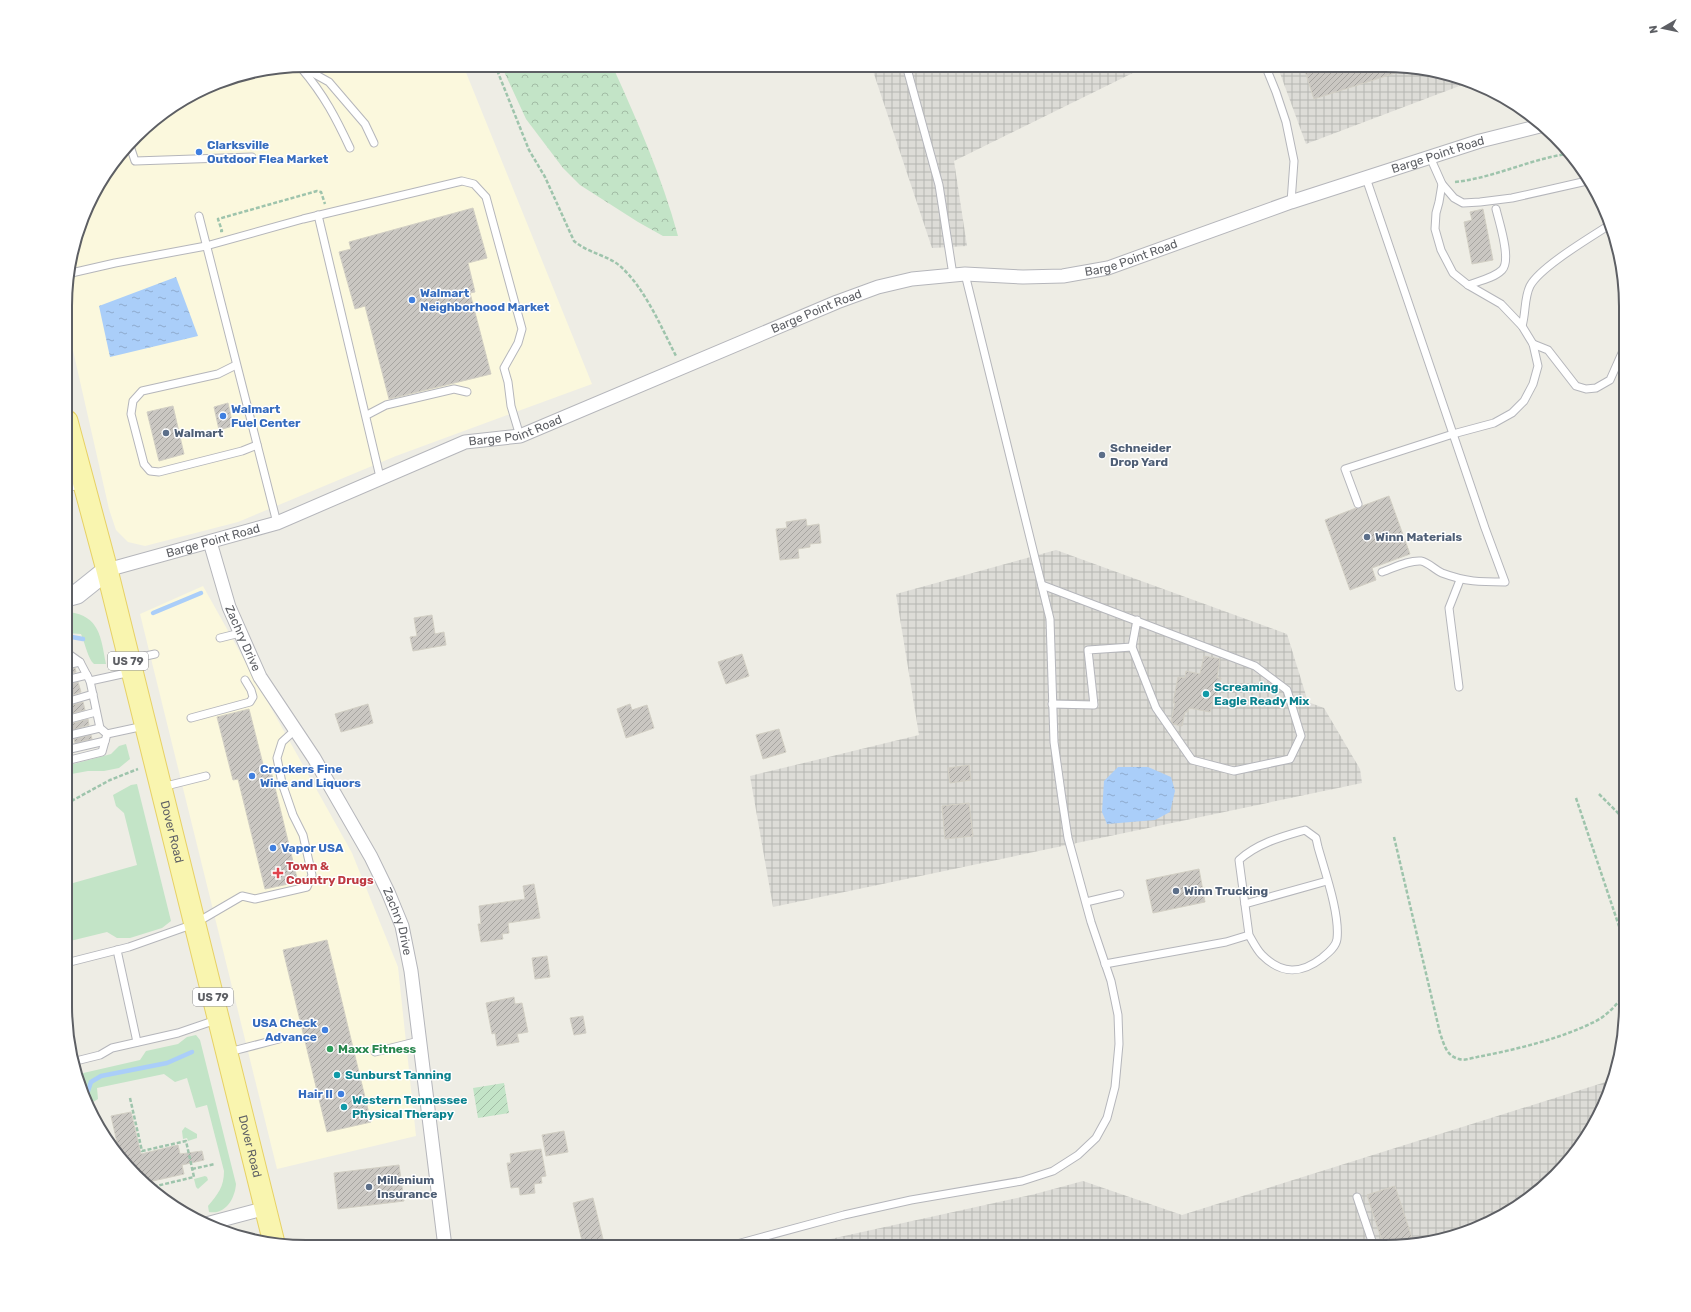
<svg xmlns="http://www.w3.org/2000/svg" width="1691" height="1312" viewBox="0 0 1691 1312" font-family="Rubik,sans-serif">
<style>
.commercial{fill:#fbf8dd}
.industrial{fill:url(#industrial-grid)}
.grass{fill:#c3e4c7}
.forest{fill:url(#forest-crowns)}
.garden{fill:url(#garden-furrows)}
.water{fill:url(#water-ripples)}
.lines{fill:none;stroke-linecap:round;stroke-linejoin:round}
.stream{stroke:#aacef9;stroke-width:4.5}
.building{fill:url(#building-hatch);stroke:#d2cfc4}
.service-casing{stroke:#b5b6bb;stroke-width:9}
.minor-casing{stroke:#b5b6bb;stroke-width:15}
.secondary-casing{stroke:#b6b8be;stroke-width:21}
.primary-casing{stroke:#e7d165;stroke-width:23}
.path{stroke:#9ec4ac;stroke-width:2.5;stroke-dasharray:4 2;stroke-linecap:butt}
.service{stroke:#fff;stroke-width:7}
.minor{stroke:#fff;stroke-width:13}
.secondary{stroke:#fff;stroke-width:19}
.primary{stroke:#f9f5af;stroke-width:21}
.shop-dot{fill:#3f7fe0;stroke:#fff;stroke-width:1.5}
.service-dot{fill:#5c6f8a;stroke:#fff;stroke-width:1.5}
.culture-dot{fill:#0f9aa8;stroke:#fff;stroke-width:1.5}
.health-dot{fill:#e0444e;stroke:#fff;stroke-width:1.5}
.leisure-dot{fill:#2e9e5b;stroke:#fff;stroke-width:1.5}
.labels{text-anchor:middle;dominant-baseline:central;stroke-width:3;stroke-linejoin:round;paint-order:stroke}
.shield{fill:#fff;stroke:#8e8f92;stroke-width:1}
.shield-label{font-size:11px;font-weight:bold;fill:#5d5f64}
.shop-label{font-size:12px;font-weight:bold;fill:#366cbe;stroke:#fff;text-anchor:start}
.street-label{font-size:12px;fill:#5d5f64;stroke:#fff}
.service-label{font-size:12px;font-weight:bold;fill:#4e5e75;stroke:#fff;text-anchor:start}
.culture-label{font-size:12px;font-weight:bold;fill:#0d838f;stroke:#fff;text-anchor:start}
.health-label{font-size:12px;font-weight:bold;fill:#be3a42;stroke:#fff;text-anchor:start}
.leisure-label{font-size:12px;font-weight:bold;fill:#27864d;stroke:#fff;text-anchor:start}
.rim{fill:none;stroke:#5d5f64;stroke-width:2}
</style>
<defs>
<pattern id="industrial-grid" width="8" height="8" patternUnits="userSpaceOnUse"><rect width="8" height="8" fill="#dddcd7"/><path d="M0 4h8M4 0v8" fill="none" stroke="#b6b6b2"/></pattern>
<pattern id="forest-crowns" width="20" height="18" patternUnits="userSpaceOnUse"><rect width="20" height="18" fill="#c3e4c7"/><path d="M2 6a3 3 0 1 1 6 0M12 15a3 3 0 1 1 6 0" fill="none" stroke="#a2bca5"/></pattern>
<pattern id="garden-furrows" width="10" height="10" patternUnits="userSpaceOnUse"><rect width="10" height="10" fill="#c3e4c7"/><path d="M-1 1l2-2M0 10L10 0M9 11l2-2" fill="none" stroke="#a2bca5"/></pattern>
<pattern id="water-ripples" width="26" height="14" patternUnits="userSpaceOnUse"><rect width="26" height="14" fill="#aacef9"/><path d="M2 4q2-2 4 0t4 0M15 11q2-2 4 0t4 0" fill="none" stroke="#8eaacd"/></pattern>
<pattern id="building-hatch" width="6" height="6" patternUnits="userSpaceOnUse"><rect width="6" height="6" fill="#cac7c2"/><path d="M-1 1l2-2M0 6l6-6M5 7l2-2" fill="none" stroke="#a7a5a1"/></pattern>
</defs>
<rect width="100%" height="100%" fill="#eeede5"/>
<g class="commercial">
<polygon points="306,65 463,65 592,384 396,456 238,522 145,546 128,542 116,530 109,509 67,324 67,274 97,185 147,125 228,78"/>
<polygon points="203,586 352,853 398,967 416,1136 277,1169 140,614"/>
</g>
<g class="industrial">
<polygon points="871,65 1149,65 954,161 967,246 932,248"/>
<polygon points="1277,65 1401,66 1470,82 1306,144"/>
<polygon points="1056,550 1287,634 1308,702 1324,708 1360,769 1362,783 773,907 750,776 919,735 896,594"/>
<polygon points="1612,1080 1608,1099 1566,1165 1492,1222 1433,1242 1385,1247 794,1247 1035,1194 1083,1181 1182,1215"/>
</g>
<g class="grass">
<path d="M 69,612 C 100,616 101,638 106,664 L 94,664 C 88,659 85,643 81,634 L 66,633 L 66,613 Z"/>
<polygon points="126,744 130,759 119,768 104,771 88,771 66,775 66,766 111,754 119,746"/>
<polygon points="137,784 171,921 162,928 130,938 117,938 107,932 66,942 66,885 137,865 124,813 116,806 113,795 131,785"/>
<path d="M 196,1035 L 200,1040 L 236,1184 C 235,1198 226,1215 209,1212 L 208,1206 C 218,1194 224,1187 224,1171 L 207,1105 L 196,1108 L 187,1078 L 175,1082 L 164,1074 L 97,1088 L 98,1099 L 88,1105 L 79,1074 L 140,1060 L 146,1051 L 178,1044 L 187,1037 Z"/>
<polygon points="185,1127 197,1134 197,1138 188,1141 187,1138 183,1139 182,1131"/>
<polygon points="205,1176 207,1177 208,1180 198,1189 196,1187 194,1179"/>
</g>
<path class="forest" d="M 501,65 L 612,65 C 637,120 662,177 678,236 L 663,236 L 638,222 L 580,185 L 563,168 L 526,119 Z"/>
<polygon class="garden" points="504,1083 509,1113 478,1118 473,1088"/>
<g class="water">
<polygon points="176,277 198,336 110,357 99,306"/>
<polygon points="1118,767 1148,767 1171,777 1175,791 1170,812 1155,820 1107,824 1102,812 1104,781"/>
</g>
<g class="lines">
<g class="stream">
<polyline points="153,613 201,593"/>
<polyline points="66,636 83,639"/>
<polyline points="91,1114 87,1094 91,1082 101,1076 167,1063 192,1052"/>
</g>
</g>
<g class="building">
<polygon points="1303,65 1401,66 1411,68 1314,99"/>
<polygon points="473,208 487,258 468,263 475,292 470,293 491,374 389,399 365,306 355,309 339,252 351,249 349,242"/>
<polygon points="1483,209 1493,260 1472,264 1464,222 1472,220 1470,212"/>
<polygon points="228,403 233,426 219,430 214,407"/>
<polygon points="173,406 184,454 159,461 147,412"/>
<polygon points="1389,496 1410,554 1372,568 1376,580 1350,590 1325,520 1356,508 1360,508 1362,506"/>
<polygon points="806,519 807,526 819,524 821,543 810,544 810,547 798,549 799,558 780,560 776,529 787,528 786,522"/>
<polygon points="432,615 435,634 444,632 446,645 413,651 410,637 417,636 414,618"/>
<polygon points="742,654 749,676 726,684 718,662"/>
<polygon points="1204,656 1220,659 1217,678 1221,678 1216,700 1213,700 1210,712 1189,708 1188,712 1185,712 1182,726 1173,724 1171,721 1175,703 1173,703 1178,677 1185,678 1186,671 1200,674"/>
<polygon points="75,668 76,672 66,675 66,670"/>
<polygon points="78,682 81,692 66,697 66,685"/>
<polygon points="83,702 85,710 66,715 66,707"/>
<polygon points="368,704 373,723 341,732 335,714"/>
<polygon points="630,704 632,710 647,705 654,728 626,738 617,709"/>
<polygon points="249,709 265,772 271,771 298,882 265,889 238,779 233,780 217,717"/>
<polygon points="88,719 89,725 72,730 70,724"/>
<polygon points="779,729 786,752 763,759 756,735"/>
<polygon points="91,735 92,739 75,743 74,739"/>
<polygon points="969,765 971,780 950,783 948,768"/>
<polygon points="969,803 973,836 945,839 942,806"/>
<polygon points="1199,869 1205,902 1153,913 1146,880"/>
<polygon points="534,884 540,918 508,923 509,933 502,934 503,939 481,942 478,924 481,924 479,906 525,899 523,886"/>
<polygon points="327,940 371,1122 327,1132 283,950"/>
<polygon points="547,956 550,977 535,979 532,958"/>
<polygon points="514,997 515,1004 522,1003 528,1032 517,1034 519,1042 497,1046 495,1033 492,1034 486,1003"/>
<polygon points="583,1016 586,1033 574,1035 570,1018"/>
<polygon points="131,1112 141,1154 178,1145 180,1154 202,1151 204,1160 182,1165 184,1174 144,1183 119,1151 111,1116"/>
<polygon points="564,1131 568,1152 546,1156 542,1135"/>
<polygon points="541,1149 546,1176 541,1177 542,1183 534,1184 535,1193 520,1195 519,1187 511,1188 507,1163 511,1163 510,1154"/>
<polygon points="399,1165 404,1201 338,1209 334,1173"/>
<polygon points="1395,1186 1414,1244 1384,1247 1367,1195"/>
<polygon points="593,1198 603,1239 583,1245 573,1203"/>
</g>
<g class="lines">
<defs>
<g id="service">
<polyline points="906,65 939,185 953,275"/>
<polyline points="1265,65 1276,92 1286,122 1294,161 1291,202"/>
<polyline points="300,66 329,82 365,124 374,143"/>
<path d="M 302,69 C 324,95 336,118 350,148"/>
<polyline points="130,146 135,161 252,157"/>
<path d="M 1366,178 L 1485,528 L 1505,582 C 1480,582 1466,582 1442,573 C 1435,570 1428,562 1421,561 C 1408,560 1394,568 1382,572"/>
<polyline points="1442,184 1454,198 1463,203 1480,202 1512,198 1587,181"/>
<polyline points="318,215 380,477"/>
<polyline points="199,216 277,523"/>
<polyline points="67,274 115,263 206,246 303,219 462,181 474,184 486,197 522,329 518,343 504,368 508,382 511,406 520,436"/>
<path d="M 1468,285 C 1479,281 1494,278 1502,270 C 1512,260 1499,222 1496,209"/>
<path d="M 1522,326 C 1526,313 1524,298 1530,286 C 1540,267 1591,237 1611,224"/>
<polyline points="1533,344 1548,350 1576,386 1586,389 1596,388 1610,380 1626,344"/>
<polyline points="236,365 218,374 142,391 133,401 131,414 144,464 150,471 159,472 242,451 257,445"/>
<polyline points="367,415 386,405 454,389 467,392"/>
<polyline points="67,488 82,484"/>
<polyline points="1358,504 1345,469 1453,434 1494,423 1512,413 1524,401 1533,384 1538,366 1533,344 1522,326 1501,304 1468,285 1453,273 1441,250 1435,229 1436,213 1439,202 1442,184 1430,157"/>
<polyline points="1042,585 1255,666 1287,690 1301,736 1290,759 1234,771 1192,760 1156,708 1132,647 1137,620"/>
<polyline points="220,638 240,633"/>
<polyline points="66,652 80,662 90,681 131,672"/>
<polyline points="132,659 155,654"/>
<polyline points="66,665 80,662"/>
<polyline points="66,680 87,675"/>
<polyline points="90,681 100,728 107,734"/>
<polyline points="1459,687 1449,608 1460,580"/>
<polyline points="66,702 93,694"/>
<polyline points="1052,704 1094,705 1088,650 1132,647"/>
<polyline points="191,718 250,702 253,697 251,690 245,680"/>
<polyline points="66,720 96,712"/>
<polyline points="66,736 100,728"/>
<polyline points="66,750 105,741"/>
<polyline points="66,761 102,752 107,734 144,726"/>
<polyline points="162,787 206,776"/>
<polyline points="1086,902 1120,894"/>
<polyline points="1245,904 1327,881"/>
<polyline points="117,950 137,1042"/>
<polyline points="66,963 129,947 194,924 242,896 255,899 307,887 312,875 303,835 293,815 282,783 277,758 282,742 295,730"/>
<path d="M 1105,964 L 1226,942 L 1249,935 L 1239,860 C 1258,843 1281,837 1305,830 L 1316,838 L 1318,847 C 1325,872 1340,914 1337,939 C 1336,947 1328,953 1322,958 C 1301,974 1282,975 1262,955 C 1257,950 1253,942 1249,935"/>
<polyline points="229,1052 279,1039"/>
<polyline points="375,1052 419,1041"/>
<polyline points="76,1061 100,1055 112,1048 178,1033 216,1020"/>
<polyline points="1357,1197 1374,1247"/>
<polyline points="726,1247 844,1215 911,1200 1022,1181 1053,1171 1078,1155 1096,1138 1107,1118 1115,1087 1119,1044 1118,1015 1111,981 1091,922 1068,838 1062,799 1054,742 1050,619 965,274"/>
</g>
<g id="minor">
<path id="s1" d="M 210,542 L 229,607 L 260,677 L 314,758 L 371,857 L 388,892 L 402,926 L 411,971 L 445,1247"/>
<path id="s2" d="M 107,570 L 277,523 L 465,442 L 520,436 L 837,302 L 878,287 L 912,279 L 965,274 L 1023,277 L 1063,276 L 1108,268 L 1291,202 L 1480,141 L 1544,125"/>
<polyline points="206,1224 266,1208"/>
</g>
<polyline id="secondary" points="66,597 77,594 107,570"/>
<g id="primary">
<path id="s3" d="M 67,421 L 107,570 L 274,1243"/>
</g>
</defs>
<use href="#service" class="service-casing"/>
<use href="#minor" class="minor-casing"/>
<use href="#secondary" class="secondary-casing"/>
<use href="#primary" class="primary-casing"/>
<g class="path">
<path d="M 495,65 L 529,150 L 545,177 L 574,241 C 590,254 607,255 620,266 C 645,288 661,327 676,356"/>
<path d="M 1455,182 C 1493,178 1528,160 1566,154"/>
<polyline points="220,231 222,231 218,219 317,191 321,192 325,204"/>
<polyline points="1599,794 1626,821"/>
<polyline points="1576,798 1626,947"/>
<polyline points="66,804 110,780 138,769"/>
<path d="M 1394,837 L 1440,1033 C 1444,1044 1446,1056 1459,1059 C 1464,1061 1471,1058 1477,1057 C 1514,1050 1560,1039 1594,1022 C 1607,1016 1616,1005 1625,994"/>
<polyline points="130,1098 142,1151 186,1141 194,1177 148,1188"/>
<polyline points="192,1169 215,1164"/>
</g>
<use href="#service" class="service"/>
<use href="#minor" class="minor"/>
<use href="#secondary" class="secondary"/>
<use href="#primary" class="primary"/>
</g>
<g class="shop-dot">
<circle cx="199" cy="152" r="4"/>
<circle cx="412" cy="300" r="4"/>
<circle cx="223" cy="416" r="4"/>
<circle cx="252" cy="776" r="4"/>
<circle cx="273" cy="848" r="4"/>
<circle cx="325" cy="1030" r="4"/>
<circle cx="341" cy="1094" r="4"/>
</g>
<g class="service-dot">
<circle cx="166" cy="433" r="4"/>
<circle cx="1102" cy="455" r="4"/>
<circle cx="1367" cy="537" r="4"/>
<circle cx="1176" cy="891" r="4"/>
<circle cx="369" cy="1187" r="4"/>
</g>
<g class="culture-dot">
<circle cx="1206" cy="694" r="4"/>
<circle cx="337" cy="1075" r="4"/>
<circle cx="344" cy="1107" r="4"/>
</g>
<path class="health-dot" d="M276 867h4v4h4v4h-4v4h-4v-4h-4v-4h4z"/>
<circle class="leisure-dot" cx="330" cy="1049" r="4"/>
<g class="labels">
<g class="shield">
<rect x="108" y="652" width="40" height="18" rx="3"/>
<rect x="193" y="988" width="40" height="18" rx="3"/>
</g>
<g class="shield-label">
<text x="128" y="661">US 79</text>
<text x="213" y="997">US 79</text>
</g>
<g class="shop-label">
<text x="207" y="145">Clarksville<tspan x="207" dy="14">Outdoor Flea Market</tspan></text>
<text x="420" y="293">Walmart<tspan x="420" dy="14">Neighborhood Market</tspan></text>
<text x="231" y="409">Walmart<tspan x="231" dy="14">Fuel Center</tspan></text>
<text x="260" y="769">Crockers Fine<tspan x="260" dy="14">Wine and Liquors</tspan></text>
<text x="281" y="848">Vapor USA</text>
<text x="317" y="1023" text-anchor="end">USA Check<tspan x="317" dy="14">Advance</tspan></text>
<text x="333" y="1094" text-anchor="end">Hair II</text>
</g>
<g class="street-label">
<text stroke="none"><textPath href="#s2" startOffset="1405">Barge Point Road</textPath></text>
<text stroke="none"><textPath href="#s2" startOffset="1081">Barge Point Road</textPath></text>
<text stroke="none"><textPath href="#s2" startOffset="758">Barge Point Road</textPath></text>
<text stroke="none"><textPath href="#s2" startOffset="433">Barge Point Road</textPath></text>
<text stroke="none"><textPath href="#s2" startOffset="110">Barge Point Road</textPath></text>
<text stroke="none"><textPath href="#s1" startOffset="102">Zachry Drive</textPath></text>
<text stroke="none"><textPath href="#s3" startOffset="424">Dover Road</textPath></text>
<text stroke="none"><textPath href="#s1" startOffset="426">Zachry Drive</textPath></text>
<text stroke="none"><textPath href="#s3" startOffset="748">Dover Road</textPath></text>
</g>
<g class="service-label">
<text x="174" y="433">Walmart</text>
<text x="1110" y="448">Schneider<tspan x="1110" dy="14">Drop Yard</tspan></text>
<text x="1375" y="537">Winn Materials</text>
<text x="1184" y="891">Winn Trucking</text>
<text x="377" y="1180">Millenium<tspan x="377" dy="14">Insurance</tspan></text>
</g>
<g class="culture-label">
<text x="1214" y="687">Screaming<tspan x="1214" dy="14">Eagle Ready Mix</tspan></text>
<text x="345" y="1075">Sunburst Tanning</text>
<text x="352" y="1100">Western Tennessee<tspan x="352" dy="14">Physical Therapy</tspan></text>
</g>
<g class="health-label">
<text x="286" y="866">Town &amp;<tspan x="286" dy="14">Country Drugs</tspan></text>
</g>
<g class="leisure-label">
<text x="338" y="1049">Maxx Fitness</text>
</g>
</g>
<path d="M0 0H1691V1312H0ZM306 72H1385A234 234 0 0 1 1619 306V1006A234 234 0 0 1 1385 1240H306A234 234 0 0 1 72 1006V306A234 234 0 0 1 306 72Z" fill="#fff" fill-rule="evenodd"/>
<path class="rim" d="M306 72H1385A234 234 0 0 1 1619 306V1006A234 234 0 0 1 1385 1240H306A234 234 0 0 1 72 1006V306A234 234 0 0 1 306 72Z"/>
<g transform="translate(1663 28) rotate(261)" stroke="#ffffff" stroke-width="3" paint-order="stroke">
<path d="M0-3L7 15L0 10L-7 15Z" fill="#5d5f64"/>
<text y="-6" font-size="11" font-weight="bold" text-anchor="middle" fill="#5d5f64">N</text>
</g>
</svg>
